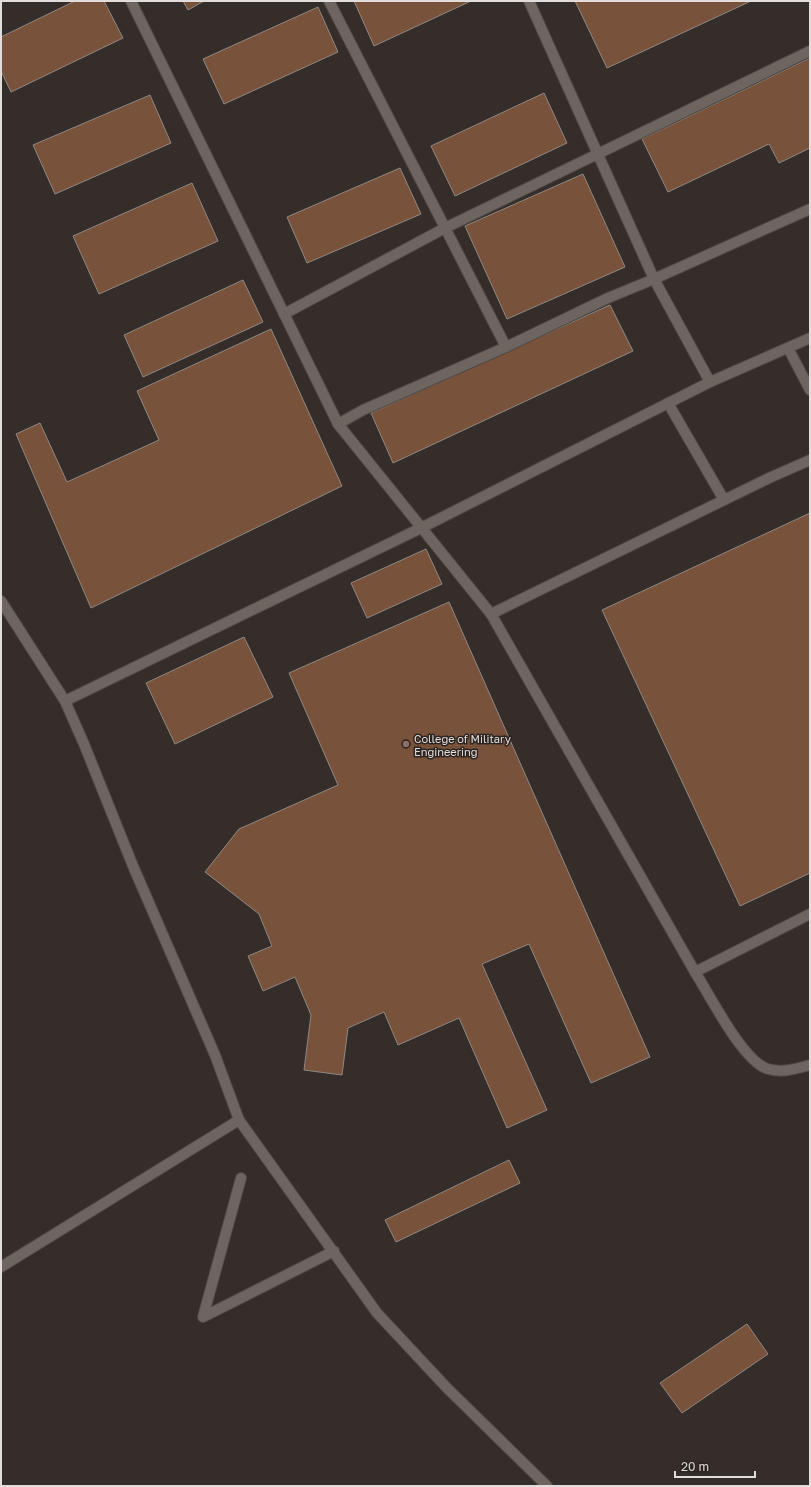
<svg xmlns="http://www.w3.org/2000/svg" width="811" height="1487" viewBox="0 0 811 1487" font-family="'Golos Text',sans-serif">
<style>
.building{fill:#79523b;stroke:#918883}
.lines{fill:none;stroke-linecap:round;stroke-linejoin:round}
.service-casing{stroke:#4f4945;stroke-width:12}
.service{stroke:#6e6560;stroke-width:10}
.education-dot{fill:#8d6e63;stroke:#2b231f;stroke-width:1.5}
.labels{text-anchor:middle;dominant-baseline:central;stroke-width:3;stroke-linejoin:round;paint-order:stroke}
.poi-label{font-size:11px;fill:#e2ddda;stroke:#2b231f;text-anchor:start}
</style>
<rect width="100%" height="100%" fill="#352d29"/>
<g class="building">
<polygon points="75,1 104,1 123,38 11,92 1,71 1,37"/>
<polygon points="183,1 204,1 188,10"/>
<polygon points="354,1 471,1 374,46"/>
<polygon points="575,1 751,1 607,68"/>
<polygon points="318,7 338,52 224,104 203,59"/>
<polygon points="810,58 810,148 779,163 769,144 668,192 642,139"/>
<polygon points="544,93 567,143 455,196 431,146"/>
<polygon points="150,95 171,143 55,194 33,145"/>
<polygon points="400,168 421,214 307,263 287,217"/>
<polygon points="583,174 625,267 507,319 465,226"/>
<polygon points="192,183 218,241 99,294 73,236"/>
<polygon points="243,280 263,322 143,377 124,335"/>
<polygon points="610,305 633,351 393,463 371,413"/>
<polygon points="271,329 342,486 91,608 16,434 40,423 67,482 159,440 137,391"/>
<polygon points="810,513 810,873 740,906 602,610"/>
<polygon points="426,549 442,584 367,618 351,583"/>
<polygon points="449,602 650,1057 591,1083 529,944 482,964 547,1110 507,1128 459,1018 398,1045 384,1012 348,1028 342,1075 304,1070 311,1015 295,977 263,991 248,956 272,946 259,914 205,872 239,829 338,785 289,673"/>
<polygon points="244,637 273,697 175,744 146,683"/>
<polygon points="509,1160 520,1183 396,1242 385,1220"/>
<polygon points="747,1324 768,1354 682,1413 660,1383"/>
</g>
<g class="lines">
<defs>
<g id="service">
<polyline points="131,1 338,424 491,614"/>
<polyline points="329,1 506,347"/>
<polyline points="529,1 654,279 710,382"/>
<polyline points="284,314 445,228 810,51"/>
<polyline points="788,348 810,390"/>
<polyline points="668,403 724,500"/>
<polyline points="338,424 363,410 506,347 608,298 654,279 810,209"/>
<polyline points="810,460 769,478 491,614 695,972 810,914"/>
<polyline points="1,601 65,701 84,744 133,866 215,1055 239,1120 377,1313 447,1388 547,1486"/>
<polyline points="65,701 421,528 710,382 810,338"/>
<path d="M 695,972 C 709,994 743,1062 768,1069 C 783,1073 795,1069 810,1065"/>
<polyline points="241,1178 203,1317 334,1251"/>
<polyline points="1,1267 239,1120"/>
</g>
</defs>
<use href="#service" class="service-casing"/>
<use href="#service" class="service"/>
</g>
<circle class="education-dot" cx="406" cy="744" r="4"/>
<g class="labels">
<g class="poi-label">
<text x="414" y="738">College of Military<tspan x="414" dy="13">Engineering</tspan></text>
</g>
</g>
<rect width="811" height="1487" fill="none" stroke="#e2ddda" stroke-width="4"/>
<path d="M675 1471v6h80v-6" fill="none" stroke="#e2ddda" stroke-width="2"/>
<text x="681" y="1471" font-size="12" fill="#e2ddda" stroke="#2b231f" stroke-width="3" paint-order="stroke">20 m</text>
</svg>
